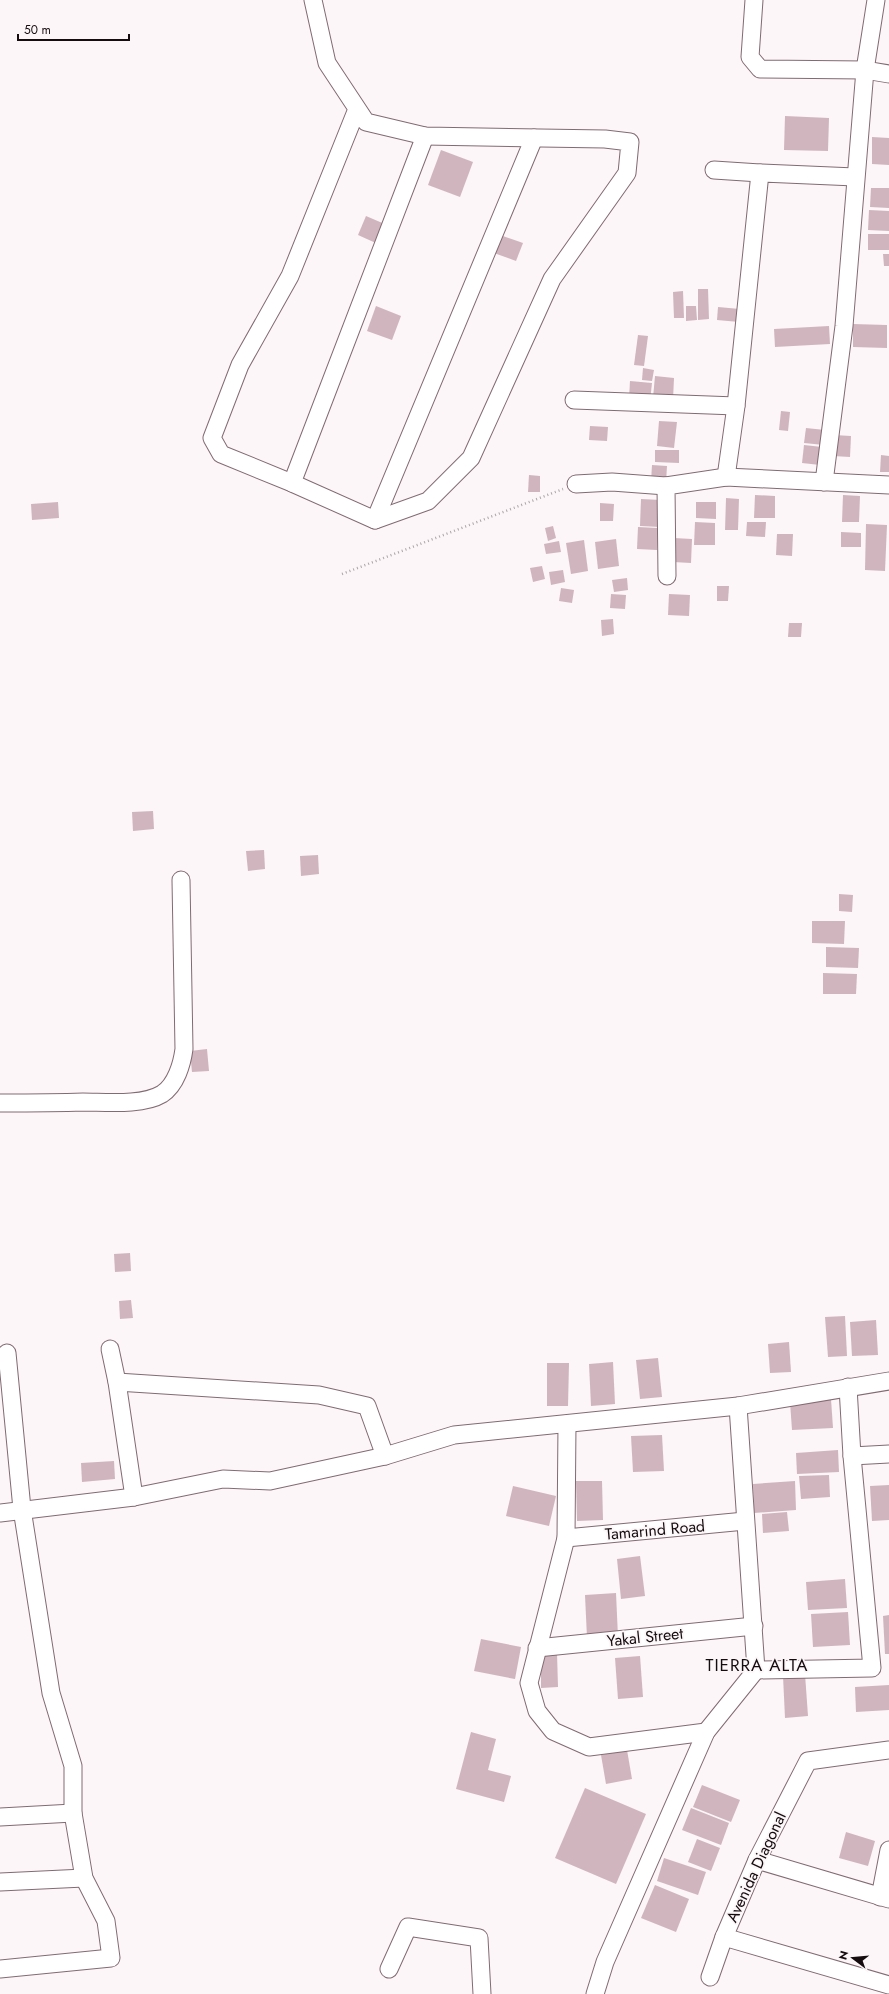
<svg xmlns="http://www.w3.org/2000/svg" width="889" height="1994" viewBox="0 0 889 1994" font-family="Jost,sans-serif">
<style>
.building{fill:#d0b5be}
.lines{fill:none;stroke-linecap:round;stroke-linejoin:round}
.street-casing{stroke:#836a73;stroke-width:19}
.path{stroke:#aca5a7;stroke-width:2.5;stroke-dasharray:1 3;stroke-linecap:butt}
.street{stroke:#fff;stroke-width:17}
.labels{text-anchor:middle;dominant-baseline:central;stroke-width:3.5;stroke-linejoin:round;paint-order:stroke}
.street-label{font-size:16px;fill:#150c0f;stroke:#fcf6f8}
.neighbourhood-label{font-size:17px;letter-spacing:1px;fill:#150c0f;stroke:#fcf6f8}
</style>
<rect width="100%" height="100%" fill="#fcf6f8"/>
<g class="building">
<polygon points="785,116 829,118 828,151 784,150"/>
<polygon points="872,137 889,138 889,165 872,164"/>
<polygon points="441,150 473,162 460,197 428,185"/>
<polygon points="871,188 889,188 889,208 870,207"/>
<polygon points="869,210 889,211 889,231 868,230"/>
<polygon points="366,216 387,225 378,244 358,235"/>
<rect x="868" y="234" width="21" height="16"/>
<polygon points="500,235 523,243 516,261 494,253"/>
<polygon points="883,254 889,254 889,266 884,266"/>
<polygon points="698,289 708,289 709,319 698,320"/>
<polygon points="683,291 684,318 674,318 673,292"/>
<polygon points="376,306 401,316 392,340 367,331"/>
<polygon points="686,306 696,306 697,320 686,321"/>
<polygon points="718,307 740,309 739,322 717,320"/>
<polygon points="853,324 887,325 887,348 853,347"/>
<polygon points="829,326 830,344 775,347 774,329"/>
<polygon points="638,335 648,336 644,366 634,365"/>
<polygon points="643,368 654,370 652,381 642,380"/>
<polygon points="655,376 674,378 673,400 653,398"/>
<polygon points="630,381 652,383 650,401 629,399"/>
<polygon points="781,411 790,412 788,431 779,430"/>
<polygon points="659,421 677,422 674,448 657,446"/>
<polygon points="590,426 608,427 607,441 589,440"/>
<polygon points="806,428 825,430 824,445 804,443"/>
<polygon points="834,435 851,436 850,457 833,456"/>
<polygon points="804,445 822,447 820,465 802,463"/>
<polygon points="655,450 679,450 679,463 655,462"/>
<polygon points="881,455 889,456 889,472 880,472"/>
<polygon points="652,465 667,466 666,483 651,482"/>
<polygon points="529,475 540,476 540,492 528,492"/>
<polygon points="755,495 775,496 775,518 754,518"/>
<polygon points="843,495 860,496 859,522 842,522"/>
<polygon points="726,498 739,499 738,530 725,530"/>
<polygon points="641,499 661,500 660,527 640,526"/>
<polygon points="58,502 59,518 32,520 31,504"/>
<polygon points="696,502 716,502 716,519 696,518"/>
<polygon points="600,503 614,504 613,521 600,521"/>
<polygon points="695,522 715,523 715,545 694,545"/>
<polygon points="747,522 766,522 765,537 746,536"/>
<polygon points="866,524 887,525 885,571 865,570"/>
<polygon points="553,526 556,538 548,541 545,528"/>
<polygon points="638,527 658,528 657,550 637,549"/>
<polygon points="841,532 861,533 861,547 841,547"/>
<polygon points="777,534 793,534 792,556 776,555"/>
<polygon points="674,538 692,539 691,563 673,562"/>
<polygon points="616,539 619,566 598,569 595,542"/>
<polygon points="584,540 588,571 571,574 566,543"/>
<polygon points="559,541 561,552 546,554 544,544"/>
<polygon points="542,566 545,579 533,582 530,568"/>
<polygon points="563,570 565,582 551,585 549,572"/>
<polygon points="627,578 628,590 614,592 612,580"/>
<polygon points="717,586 729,586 728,601 717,601"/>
<polygon points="561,588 574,590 572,603 559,601"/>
<polygon points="611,594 626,595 625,609 610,608"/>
<polygon points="669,594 690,595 689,616 668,615"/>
<polygon points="613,619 614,634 602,636 601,620"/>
<polygon points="789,623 802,623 801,637 788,637"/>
<polygon points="153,811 154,829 133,831 132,812"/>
<polygon points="264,850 265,869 248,871 246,851"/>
<polygon points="318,855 319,874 301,876 300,856"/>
<polygon points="839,894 853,895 852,912 839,911"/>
<polygon points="812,921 845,921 844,944 812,943"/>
<polygon points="826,947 859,948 858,968 826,967"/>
<polygon points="823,973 857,974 856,994 823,994"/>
<polygon points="207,1049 209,1071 192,1072 190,1051"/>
<polygon points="130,1253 131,1271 115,1272 114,1254"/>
<polygon points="131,1300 133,1318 120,1319 119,1301"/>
<polygon points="845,1316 847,1356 828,1357 825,1317"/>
<polygon points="876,1320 878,1355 852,1356 850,1322"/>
<polygon points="789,1342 791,1372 770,1373 768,1344"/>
<polygon points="658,1358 662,1397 640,1399 636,1360"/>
<polygon points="613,1362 615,1404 591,1406 589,1364"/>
<polygon points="547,1363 569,1363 568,1406 547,1406"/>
<polygon points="831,1399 833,1428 792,1430 790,1402"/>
<polygon points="662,1435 664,1471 633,1472 631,1436"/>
<polygon points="838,1450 839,1472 797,1474 796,1453"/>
<polygon points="114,1461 115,1479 82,1482 81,1463"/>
<polygon points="829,1475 830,1497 801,1499 799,1476"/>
<polygon points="576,1481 602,1481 603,1520 577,1521"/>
<polygon points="795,1481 796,1510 754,1513 753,1484"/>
<polygon points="889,1485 889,1520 872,1521 870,1486"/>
<polygon points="513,1486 556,1496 549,1526 506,1516"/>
<polygon points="787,1512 789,1531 763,1533 762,1514"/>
<polygon points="640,1556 645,1596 621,1599 617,1559"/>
<polygon points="845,1579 847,1608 808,1610 806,1582"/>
<polygon points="616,1593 618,1637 587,1638 585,1595"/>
<polygon points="848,1612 850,1645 813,1647 811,1614"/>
<polygon points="889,1615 889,1654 885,1654 883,1616"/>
<polygon points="481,1639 521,1647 515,1679 474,1671"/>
<polygon points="541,1653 557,1653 558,1687 541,1688"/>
<polygon points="640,1656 643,1697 618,1699 615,1658"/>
<polygon points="805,1674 808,1716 785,1718 783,1676"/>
<polygon points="889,1685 889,1710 856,1712 855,1687"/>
<polygon points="471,1732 496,1739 488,1770 511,1776 504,1802 456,1789"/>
<polygon points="627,1750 632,1779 606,1784 601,1755"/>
<polygon points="702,1785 740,1800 731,1822 693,1807"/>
<polygon points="585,1788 646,1814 616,1884 555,1858"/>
<polygon points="691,1808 729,1823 721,1845 682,1830"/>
<polygon points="846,1832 875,1841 868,1866 839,1858"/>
<polygon points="697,1839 720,1848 711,1871 688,1862"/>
<polygon points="664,1858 706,1872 698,1895 657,1881"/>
<polygon points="655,1885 689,1899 676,1932 641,1918"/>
</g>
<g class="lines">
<defs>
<g id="street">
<polyline points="313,0 327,63 366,122 425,136 605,139 630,142 627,173 552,279 471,458 428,501 375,520 292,483 221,454 212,438 240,365 290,276 357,109"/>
<polyline points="754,0 750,57 760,69 865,70 889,74"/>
<polyline points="714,170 760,173"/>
<polyline points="574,400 736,406"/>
<polyline points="726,477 736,406 760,173 855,177"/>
<polyline points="824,482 844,326 865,70 876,0"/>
<polyline points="292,483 425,136"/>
<polyline points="576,484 612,482 666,486"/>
<polyline points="375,520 534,138"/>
<polyline points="667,576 666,486 726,477 889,485"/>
<path d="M 0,1103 C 28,1103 55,1103 83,1102 C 105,1102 142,1106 162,1094 C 176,1085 182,1064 184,1049 L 181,880"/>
<polyline points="110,1349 117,1382 134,1497"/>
<polyline points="117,1382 319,1395 367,1406 385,1456"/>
<polyline points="567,1424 566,1538 529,1683 537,1711 553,1731 589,1747 706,1732"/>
<polyline points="852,1456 889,1454"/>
<polyline points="0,1513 134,1497 223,1479 270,1481 385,1456 454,1435 738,1406 889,1381"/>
<polyline points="566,1538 745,1521"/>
<polyline points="537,1648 754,1626"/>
<polyline points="756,1670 872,1668 852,1456 848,1387"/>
<polyline points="0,1817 73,1813"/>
<polyline points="757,1860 889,1899"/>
<polyline points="0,1882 84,1878"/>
<polyline points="880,1897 889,1850"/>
<polyline points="724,1937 889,1985"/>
<polyline points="0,1969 111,1958 106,1921 84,1878 73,1813 73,1766 51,1693 22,1509 7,1353"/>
<polyline points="389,1969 408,1927 479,1938 482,1994"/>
<polyline points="710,1977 724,1937 757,1860 808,1761 889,1750"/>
<polyline points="595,1994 605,1962 706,1732 756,1670 738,1406"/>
</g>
</defs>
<use href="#street" class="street-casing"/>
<polyline class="path" points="342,574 563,489"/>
<use href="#street" class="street"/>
</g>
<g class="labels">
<g class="street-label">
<text transform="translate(655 1530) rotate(-5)">Tamarind Road</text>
<text transform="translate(645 1637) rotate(-6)">Yakal Street</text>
<text transform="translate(756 1867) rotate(-65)">Avenida Diagonal</text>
</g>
<g class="neighbourhood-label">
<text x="757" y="1665">TIERRA ALTA</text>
</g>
</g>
<g transform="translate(853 1958) rotate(286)" stroke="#fcf6f8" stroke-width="3" paint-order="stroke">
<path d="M0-3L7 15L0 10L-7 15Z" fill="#150c0f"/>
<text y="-6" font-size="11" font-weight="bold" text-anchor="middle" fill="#150c0f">N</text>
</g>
<path d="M18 34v6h111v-6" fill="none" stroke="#150c0f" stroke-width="2"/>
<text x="24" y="34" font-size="12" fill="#150c0f" stroke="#fcf6f8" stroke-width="3" paint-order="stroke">50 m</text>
</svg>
